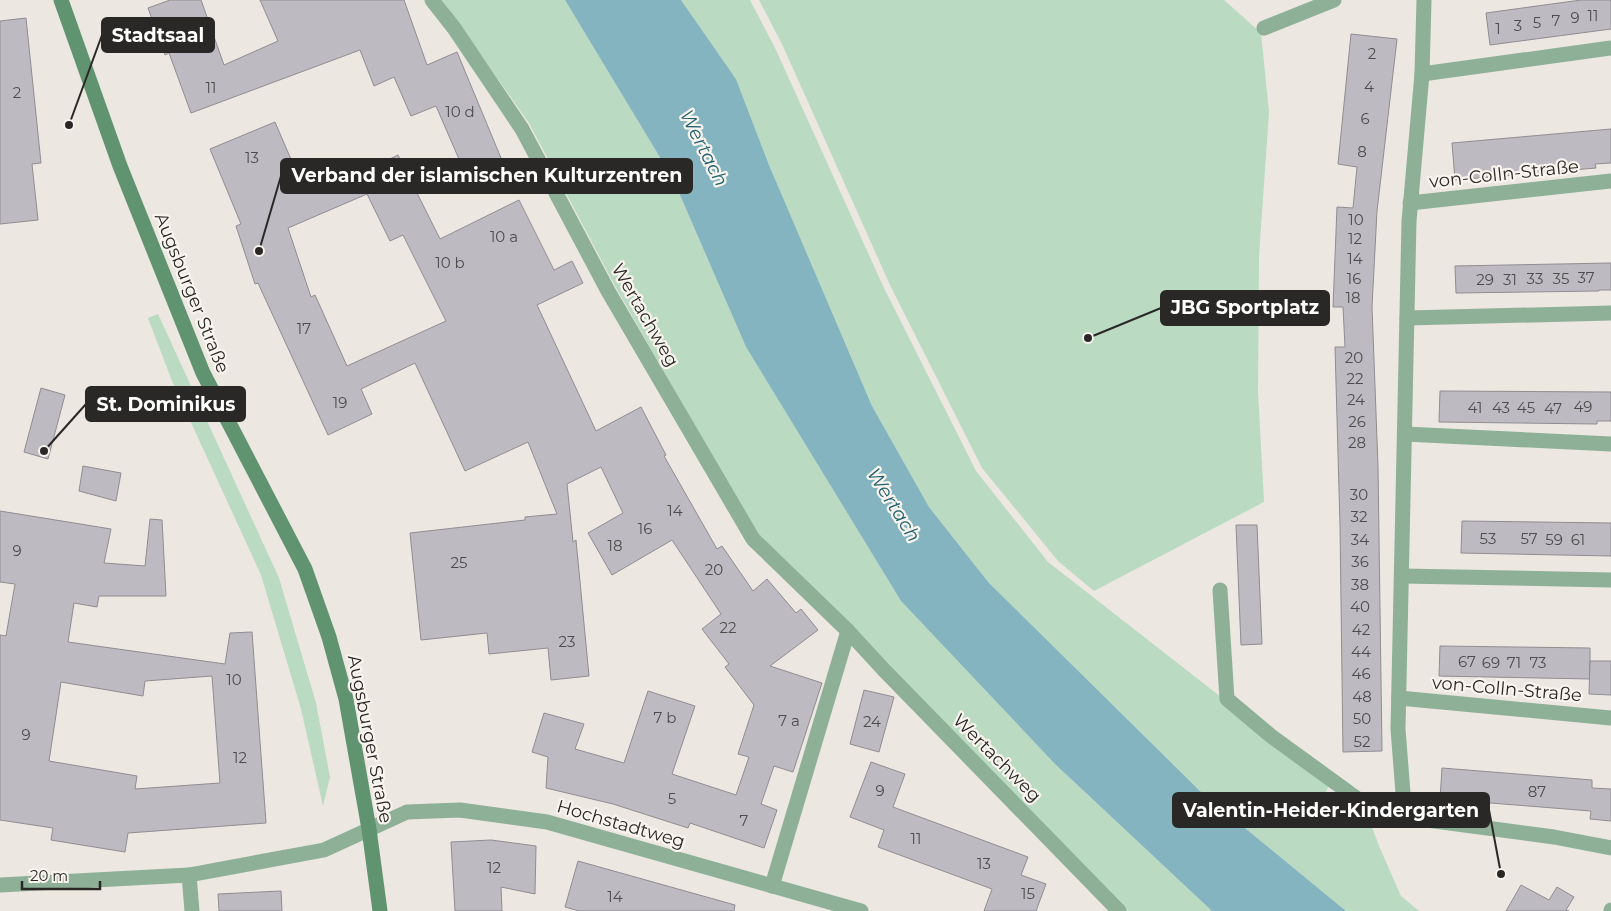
<svg xmlns="http://www.w3.org/2000/svg" width="1611" height="911" viewBox="0 0 1611 911" font-family="Montserrat,sans-serif">
<style>
.green{fill:#badac2}
.water{fill:#83b4bf}
.building{fill:#bebac1;stroke:#908c92;fill-rule:evenodd}
.lines{fill:none;stroke-linecap:round;stroke-linejoin:round}
.service{stroke:#8eb097;stroke-width:15}
.minor{stroke:#8eb097;stroke-width:15}
.secondary{stroke:#609470;stroke-width:15}
.labels{text-anchor:middle;dominant-baseline:central;stroke-width:4.5;stroke-linejoin:round;paint-order:stroke}
.number-label{font-size:15px;fill:#4f4c4d}
.street-label{font-size:18px;fill:#2a2826;stroke:#f9f4ee}
.water-label{font-size:19px;font-style:italic;fill:#21616e;stroke:#f9f4ee}
.leader{fill:none;stroke:#2a2826;stroke-width:2}
.callout-dot{fill:#2a2826;stroke:#f9f4ee;stroke-width:2}
.callout{fill:#2a2826;stroke:#2a2826;stroke-width:2}
.callout-label{font-size:19px;text-anchor:middle;font-weight:bold;fill:#fff}
</style>
<rect width="100%" height="100%" fill="#ece7e1"/>
<g class="green">
<polygon points="442,0 565,0 673,179 746,347 901,601 1055,764 1212,911 1123,911 757,535 615,286 529,123"/>
<polygon points="681,0 750,0 776,50 883,286 976,471 1048,562 1330,782 1322,802 1352,820 1365,808 1379,846 1401,896 1419,911 1346,911 1200,791 989,583 929,507 872,406 769,165 736,79"/>
<polygon points="759,0 1224,0 1261,33 1269,112 1259,256 1258,391 1264,502 1094,591 1058,561 982,468 890,285 782,44"/>
<polygon points="158,314 279,578 316,703 330,777 323,806 301,709 261,575 172,381 148,318"/>
</g>
<polygon class="water" points="565,0 681,0 736,79 769,165 872,406 929,507 989,583 1200,791 1346,911 1212,911 1055,764 901,601 746,347 673,179"/>
<g class="building">
<polygon points="170,0 201,0 224,65 278,41 260,0 404,0 427,65 457,52 501,158 465,173 436,106 411,116 394,77 374,86 360,50 191,113 169,53 165,55 148,8"/>
<polygon points="1581,0 1611,0 1611,29 1490,45 1486,13"/>
<polygon points="26,18 41,163 32,164 38,220 0,224 0,21"/>
<polygon points="1351,34 1397,39 1377,211 1372,307 1378,466 1382,751 1343,752 1340,525 1335,347 1345,347 1343,307 1333,307 1337,207 1353,208 1357,167 1338,164"/>
<path d="M 275,122 L 302,185 L 336,171 L 341,183 L 398,155 L 440,239 L 519,200 L 554,270 L 572,261 L 583,283 L 537,305 L 596,431 L 641,407 L 666,455 L 664,456 L 717,549 L 722,546 L 753,591 L 767,579 L 796,613 L 801,609 L 818,630 L 770,666 L 822,683 L 793,772 L 774,766 L 761,804 L 777,810 L 764,848 L 690,823 L 688,828 L 613,804 L 546,788 L 548,757 L 532,752 L 544,713 L 584,724 L 575,749 L 624,763 L 648,691 L 695,706 L 672,774 L 736,795 L 749,757 L 738,754 L 754,705 L 725,667 L 729,664 L 702,629 L 721,614 L 672,540 L 612,575 L 588,533 L 623,513 L 601,467 L 567,484 L 573,542 L 576,540 L 589,676 L 551,680 L 548,648 L 489,654 L 487,633 L 421,640 L 410,533 L 525,520 L 525,517 L 557,514 L 528,442 L 465,471 L 415,363 L 361,389 L 372,414 L 328,435 L 258,283 L 255,284 L 236,226 L 241,224 L 210,149 ZM 367,194 L 390,241 L 403,235 L 446,321 L 347,366 L 315,295 L 311,297 L 288,228 Z"/>
<polygon points="1611,129 1611,163 1595,164 1596,168 1455,180 1452,143"/>
<polygon points="1611,263 1611,290 1599,290 1599,291 1456,293 1455,266"/>
<polygon points="41,388 65,395 48,459 24,452"/>
<polygon points="1440,391 1611,392 1611,421 1597,421 1597,424 1439,422"/>
<polygon points="83,466 121,473 116,501 79,491"/>
<path d="M 0,511 L 111,529 L 104,563 L 145,566 L 150,519 L 162,520 L 166,596 L 99,596 L 97,607 L 74,603 L 68,642 L 225,664 L 230,633 L 252,632 L 266,823 L 128,833 L 125,852 L 51,840 L 53,828 L 0,820 L 0,635 L 6,636 L 15,584 L 0,582 ZM 212,676 L 220,783 L 135,789 L 137,776 L 49,761 L 61,682 L 143,696 L 145,681 Z"/>
<polygon points="1462,521 1611,523 1611,556 1461,553"/>
<polygon points="1236,525 1257,525 1262,644 1241,645"/>
<polygon points="1440,646 1590,648 1590,679 1439,676"/>
<polygon points="1590,661 1611,661 1611,695 1589,694"/>
<polygon points="864,690 894,697 879,752 850,744"/>
<polygon points="871,762 905,774 893,807 1028,857 1021,875 1046,884 1036,911 984,911 992,889 878,847 884,830 850,817"/>
<polygon points="1442,768 1592,780 1592,788 1611,789 1611,821 1590,819 1591,811 1440,799"/>
<polygon points="491,840 536,846 535,894 501,887 502,911 455,911 451,842"/>
<polygon points="578,861 735,905 734,911 579,911 565,907"/>
<polygon points="1521,885 1549,900 1557,887 1574,897 1566,910 1569,911 1506,911"/>
<polygon points="281,891 282,911 219,911 218,894"/>
</g>
<g class="lines">
<g class="service">
<polyline points="1220,590 1227,699 1271,736 1366,805 1412,818"/>
<polyline points="1611,911 1611,910"/>
</g>
<g class="minor">
<polyline points="432,0 454,28 522,129 608,291 753,539 848,631 883,669 1119,911"/>
<polyline points="1424,0 1422,74 1409,221 1398,729 1403,793 1412,818 1554,837 1611,848"/>
<polyline points="1264,28 1334,0"/>
<polyline points="1422,74 1611,48"/>
<polyline points="1410,203 1611,181"/>
<polyline points="1407,318 1611,313"/>
<polyline points="1405,434 1611,444"/>
<polyline points="1402,576 1611,580"/>
<polyline points="1399,698 1611,718"/>
<polyline points="189,875 192,911"/>
<polyline points="0,885 189,875 324,850 407,812 460,810 547,822 861,911"/>
<polyline points="772,886 848,631"/>
</g>
<polyline class="secondary" points="61,0 120,166 203,373 305,569 329,637 346,699 369,829 380,911"/>
</g>
<g class="labels">
<g class="number-label">
<text x="1593" y="15">11</text>
<text x="1575" y="17">9</text>
<text x="1556" y="20">7</text>
<text x="1537" y="22">5</text>
<text x="1518" y="25">3</text>
<text x="1498" y="28">1</text>
<text x="1372" y="53">2</text>
<text x="1369" y="86">4</text>
<text x="211" y="87">11</text>
<text x="17" y="92">2</text>
<text x="460" y="111">10 d</text>
<text x="1365" y="118">6</text>
<text x="1362" y="151">8</text>
<text x="252" y="157">13</text>
<text x="1356" y="219">10</text>
<text x="504" y="236">10 a</text>
<text x="1355" y="238">12</text>
<text x="1355" y="258">14</text>
<text x="450" y="262">10 b</text>
<text x="1586" y="277">37</text>
<text x="1354" y="278">16</text>
<text x="1535" y="278">33</text>
<text x="1561" y="278">35</text>
<text x="1485" y="279">29</text>
<text x="1510" y="279">31</text>
<text x="1353" y="297">18</text>
<text x="304" y="328">17</text>
<text x="1354" y="357">20</text>
<text x="1355" y="378">22</text>
<text x="1356" y="399">24</text>
<text x="340" y="402">19</text>
<text x="1583" y="406">49</text>
<text x="1475" y="407">41</text>
<text x="1501" y="407">43</text>
<text x="1526" y="407">45</text>
<text x="1553" y="408">47</text>
<text x="1357" y="421">26</text>
<text x="1357" y="442">28</text>
<text x="1359" y="494">30</text>
<text x="675" y="510">14</text>
<text x="1359" y="516">32</text>
<text x="645" y="528">16</text>
<text x="1488" y="538">53</text>
<text x="1529" y="538">57</text>
<text x="1360" y="539">34</text>
<text x="1554" y="539">59</text>
<text x="1578" y="539">61</text>
<text x="615" y="545">18</text>
<text x="17" y="550">9</text>
<text x="1360" y="561">36</text>
<text x="459" y="562">25</text>
<text x="714" y="569">20</text>
<text x="1360" y="584">38</text>
<text x="1360" y="606">40</text>
<text x="728" y="627">22</text>
<text x="1361" y="629">42</text>
<text x="567" y="641">23</text>
<text x="1361" y="651">44</text>
<text x="1467" y="661">67</text>
<text x="1491" y="662">69</text>
<text x="1514" y="662">71</text>
<text x="1538" y="662">73</text>
<text x="1361" y="673">46</text>
<text x="234" y="679">10</text>
<text x="1362" y="696">48</text>
<text x="665" y="717">7 b</text>
<text x="1362" y="718">50</text>
<text x="789" y="720">7 a</text>
<text x="872" y="721">24</text>
<text x="26" y="734">9</text>
<text x="1362" y="741">52</text>
<text x="240" y="757">12</text>
<text x="880" y="790">9</text>
<text x="1537" y="791">87</text>
<text x="672" y="798">5</text>
<text x="744" y="820">7</text>
<text x="916" y="838">11</text>
<text x="984" y="863">13</text>
<text x="494" y="867">12</text>
<text x="1028" y="893">15</text>
<text x="615" y="896">14</text>
</g>
<g class="street-label">
<text transform="translate(1504 174) rotate(-6)">von-Colln-Straße</text>
<text transform="translate(192 293) rotate(68)">Augsburger Straße</text>
<text transform="translate(645 315) rotate(60)">Wertachweg</text>
<text transform="translate(1507 689) rotate(5)">von-Colln-Straße</text>
<text transform="translate(370 739) rotate(79)">Augsburger Straße</text>
<text transform="translate(997 758) rotate(45)">Wertachweg</text>
<text transform="translate(621 824) rotate(16)">Hochstadtweg</text>
</g>
<g class="water-label">
<text transform="translate(704 148) rotate(63)">Wertach</text>
<text transform="translate(894 505) rotate(58)">Wertach</text>
</g>
</g>
<path class="leader" d="M69 125L102 35M259 251L281 176M1088 338L1161 308M44 451L86 404M1501 874L1489 810"/>
<g class="callout-dot">
<circle cx="69" cy="125" r="5"/>
<circle cx="259" cy="251" r="5"/>
<circle cx="1088" cy="338" r="5"/>
<circle cx="44" cy="451" r="5"/>
<circle cx="1501" cy="874" r="5"/>
</g>
<g class="callout">
<rect x="102" y="18" width="112" height="34" rx="5"/>
<rect x="281" y="159" width="411" height="34" rx="5"/>
<rect x="1161" y="291" width="168" height="34" rx="5"/>
<rect x="86" y="387" width="159" height="34" rx="5"/>
<rect x="1173" y="793" width="316" height="34" rx="5"/>
</g>
<g class="callout-label">
<text x="158" y="42">Stadtsaal</text>
<text x="487" y="182">Verband der islamischen Kulturzentren</text>
<text x="1245" y="314">JBG Sportplatz</text>
<text x="166" y="411">St. Dominikus</text>
<text x="1331" y="817">Valentin-Heider-Kindergarten</text>
</g>
<path d="M22 881v8h78v-8" fill="none" stroke="#2a2826" stroke-width="2.5"/>
<text x="30" y="881" font-size="15" fill="#2a2826" stroke="#f9f4ee" stroke-width="4" paint-order="stroke">20 m</text>
</svg>
